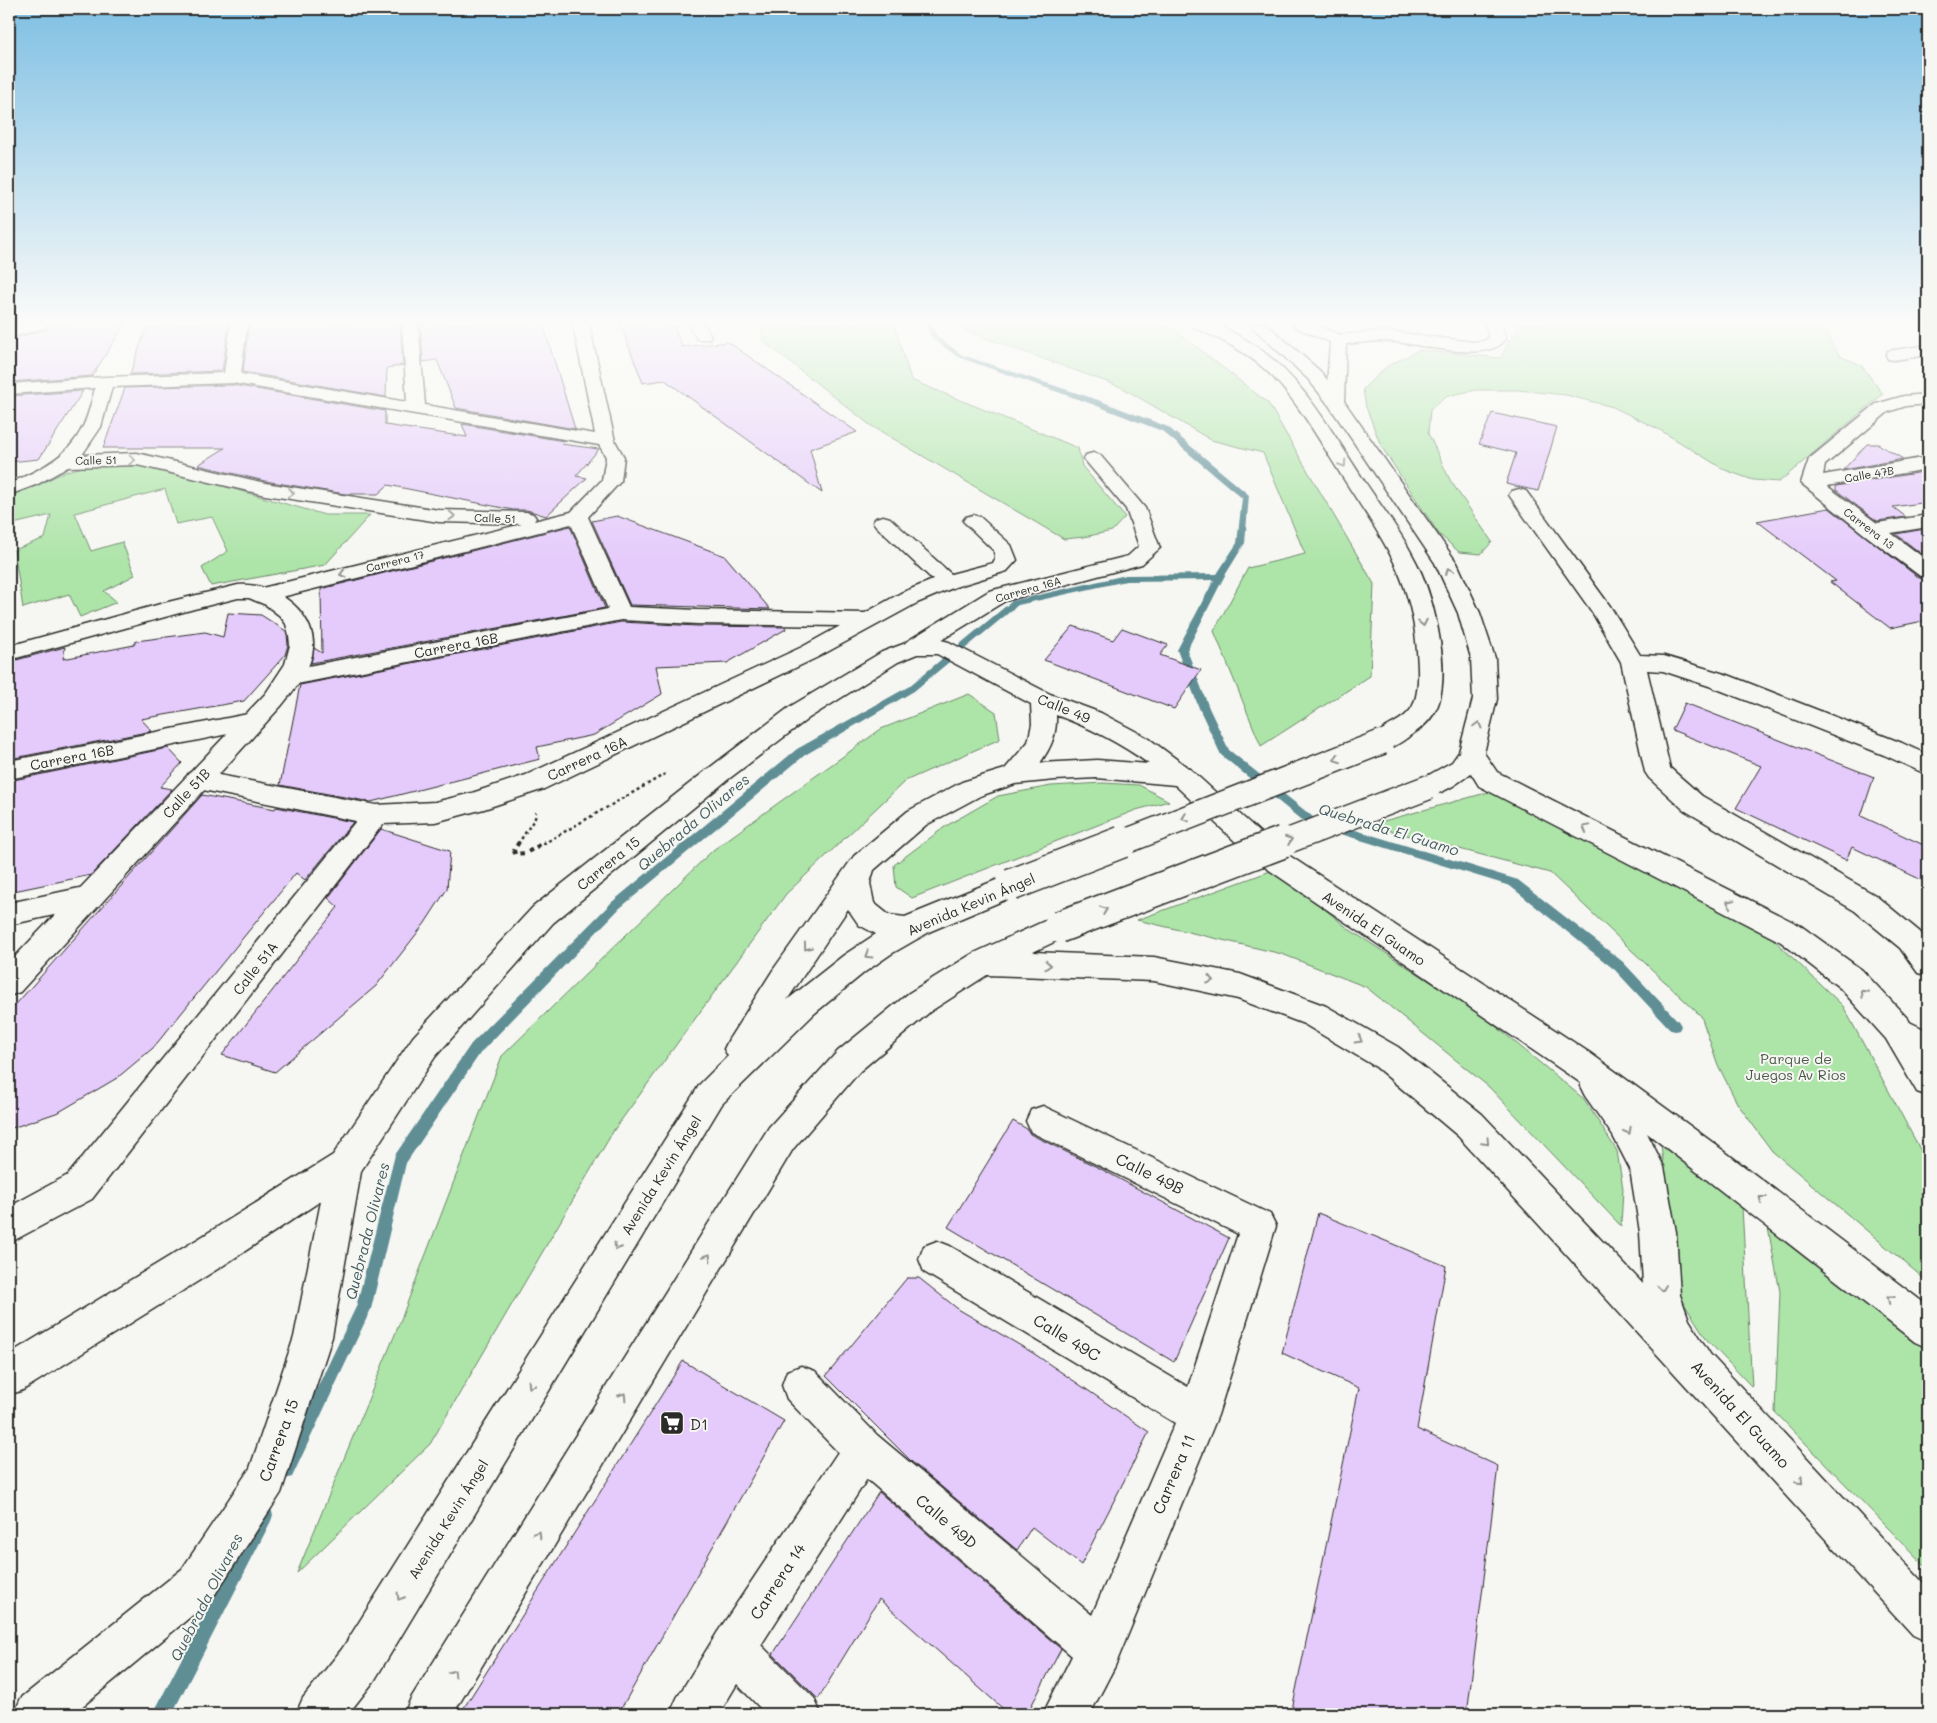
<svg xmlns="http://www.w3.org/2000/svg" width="1937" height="1723" viewBox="0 0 1937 1723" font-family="Mali,sans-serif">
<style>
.green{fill:#ade4a8;stroke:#6c886a}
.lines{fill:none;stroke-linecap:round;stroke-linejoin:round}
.stream{fill:#5e8e95;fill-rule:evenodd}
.building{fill:#e5cbfb;stroke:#2b2b2b}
.minor-casing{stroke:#2b2b2b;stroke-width:3}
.major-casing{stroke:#2b2b2b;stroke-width:3}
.path-far1{stroke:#2b2b2b;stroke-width:2.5;stroke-dasharray:3 3;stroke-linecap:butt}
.path{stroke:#2b2b2b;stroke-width:4;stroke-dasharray:4.5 4.5;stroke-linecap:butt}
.minor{fill:#f6f6f2;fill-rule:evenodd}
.major{fill:#f6f6f2;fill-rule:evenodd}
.major-bridge-far1-casing{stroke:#2b2b2b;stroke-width:27;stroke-linecap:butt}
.major-bridge-casing{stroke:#2b2b2b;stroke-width:34;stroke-linecap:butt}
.major-bridge-far1{stroke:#f6f6f2;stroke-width:24}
.major-bridge{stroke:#f6f6f2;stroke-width:31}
.oneway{stroke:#90908e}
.labels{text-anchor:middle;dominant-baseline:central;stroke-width:4;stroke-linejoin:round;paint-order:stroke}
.far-street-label{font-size:11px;fill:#2b2b2b;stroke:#f6f6f2}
.street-label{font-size:14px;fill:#2b2b2b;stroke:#f6f6f2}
.park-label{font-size:14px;fill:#4c594a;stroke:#f6f6f2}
.water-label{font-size:15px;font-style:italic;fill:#445d60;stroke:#f6f6f2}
.near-street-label{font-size:16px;fill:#2b2b2b;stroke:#f6f6f2}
.near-poi-label{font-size:16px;fill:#2b2b2b;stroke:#f6f6f2;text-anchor:start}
</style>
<rect width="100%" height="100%" fill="#f6f6f2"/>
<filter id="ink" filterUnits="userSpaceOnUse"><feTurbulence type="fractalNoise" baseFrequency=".02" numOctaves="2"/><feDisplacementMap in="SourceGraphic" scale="10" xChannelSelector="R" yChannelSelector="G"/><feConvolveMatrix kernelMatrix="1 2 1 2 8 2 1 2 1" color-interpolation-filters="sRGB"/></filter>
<g filter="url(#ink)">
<g class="green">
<polygon points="761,324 894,324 911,380 1078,448 1082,466 1125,517 1112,531 1084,537 1064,539 870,425 763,341"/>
<polygon points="960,324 1157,324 1175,330 1268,403 1374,584 1370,676 1261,746 1214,631 1248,568 1305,554 1263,453 1211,440 1121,387 961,329"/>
<polygon points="1515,324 1816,324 1828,330 1832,345 1840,356 1861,365 1883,394 1779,482 1753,480 1725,470 1660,430 1613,407 1566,395 1518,390 1476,390 1446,396 1430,410 1428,433 1450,480 1492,542 1481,554 1459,552 1439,534 1381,446 1366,407 1363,389 1386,367 1419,350 1501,358 1509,341 1519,329"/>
<polygon points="126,461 230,488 325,515 370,515 325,565 211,586 202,568 228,551 212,517 176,524 165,489 75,513 91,551 122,542 135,575 104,591 117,602 80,617 69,594 23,608 14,550 45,538 51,515 9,525 9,495 38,485 64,472 90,465"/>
<polygon points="969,694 996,712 1000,739 905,781 786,894 614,1130 430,1444 297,1573 398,1327 502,1056 713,850 881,729"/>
<polygon points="1103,783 1139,785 1169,801 1136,810 912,898 896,887 894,865 946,826 998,796 1051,786"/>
<polygon points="1493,791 1749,916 1843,1006 1928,1164 1928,1282 1772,1151 1737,1103 1718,1065 1701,1016 1550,873 1369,825"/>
<polygon points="1276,869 1350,930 1482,1015 1584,1099 1617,1151 1623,1189 1621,1226 1489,1087 1366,987 1282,954 1137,920"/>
<polygon points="1661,1145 1742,1207 1752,1387 1708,1341 1681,1299"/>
<polygon points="1766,1217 1928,1342 1928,1569 1775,1412 1780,1292"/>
</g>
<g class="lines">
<g class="stream">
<polygon points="924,324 930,324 938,337 962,355 1098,400 1168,427 1249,495 1245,543 1224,577 1187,650 1209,708 1229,750 1313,817 1518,880 1623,962 1679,1022 1681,1026 1679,1030 1675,1031 1671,1030 1615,970 1510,886 1305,823 1221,755 1199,708 1177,650 1214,580 1126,581 1018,605 914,691 805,755 620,908 481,1052 406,1163 371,1309 292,1477 286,1479 280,1477 278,1471 280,1465 356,1307 395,1155 471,1044 612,902 797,749 908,687 1012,601 1126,575 1217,574 1237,543 1242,498 1162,431 1092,404 958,357 933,339"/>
<polygon points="265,1507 271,1509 273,1515 271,1521 172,1714 153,1714 259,1509"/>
</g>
</g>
<g class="building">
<polygon points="54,324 125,324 92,376 9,382 9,340 47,329 50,325"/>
<polygon points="181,324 229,324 222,371 130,374 146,329"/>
<polygon points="249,324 400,324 403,365 387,368 386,397 243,372"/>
<polygon points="420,324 543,324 575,429 456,408 437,360 423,362"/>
<polygon points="620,324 668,324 670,328 674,327 682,347 728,342 857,432 810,449 822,493 665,380 643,383"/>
<polygon points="232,385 385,411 385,425 467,437 462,424 564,441 561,444 599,449 576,476 587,478 546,516 527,510 513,510 388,485 378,494 345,494 265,481 198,465 225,448 103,448 125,388"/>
<polygon points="83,391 39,459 9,462 9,396"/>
<polygon points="1492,413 1557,427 1538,491 1506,484 1516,453 1479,444"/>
<polygon points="1867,444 1878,444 1903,459 1843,470"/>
<polygon points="1923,472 1928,475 1928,502 1893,507 1906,517 1877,521 1836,490 1836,486"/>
<polygon points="1829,508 1919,578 1928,579 1928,620 1890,628 1830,582 1836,581 1757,521"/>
<polygon points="617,516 725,556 770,609 630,605 592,521"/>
<polygon points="570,526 605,608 311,663 314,648 322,653 321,589"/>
<polygon points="1925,529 1928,532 1928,559 1896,534"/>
<polygon points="228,613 261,615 286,631 287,635 288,645 285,655 244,701 141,719 152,731 9,759 9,662 65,647 63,659 134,645 136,641 205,632 223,637"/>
<polygon points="621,622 697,626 785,627 786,629 727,663 656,666 662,694 594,735 537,747 540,759 371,802 280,785 300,685"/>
<polygon points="1073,626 1113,640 1122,628 1168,645 1160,655 1201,670 1174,709 1044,660"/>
<polygon points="1685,703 1874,777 1861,816 1928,847 1928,883 1852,847 1846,860 1736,808 1761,766 1672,730"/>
<polygon points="168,748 182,763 160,787 172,789 91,875 9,892 9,781"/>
<polygon points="202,795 275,809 276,807 353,822 305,880 296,873 153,1048 117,1078 59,1112 9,1129 9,1012"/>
<polygon points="381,829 450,851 447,889 425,923 376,986 275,1072 222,1055 338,907 328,898"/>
<polygon points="1013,1121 1027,1129 1030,1134 1103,1170 1229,1238 1174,1362 948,1227"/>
<polygon points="1318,1213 1446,1266 1417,1429 1498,1466 1467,1714 1291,1714 1359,1388 1282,1353"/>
<polygon points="907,1278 919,1278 958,1309 1033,1353 1149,1432 1081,1565 1032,1527 1017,1550 912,1462 826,1376"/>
<polygon points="683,1361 784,1421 618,1714 460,1714"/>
<polygon points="879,1492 1061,1649 1027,1714 1009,1714 879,1599 818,1699 773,1654"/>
</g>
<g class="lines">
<defs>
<g id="minor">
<polygon points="23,324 48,324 46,327 9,338 9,328"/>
<path d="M 231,324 L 247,324 L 241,374 L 407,402 L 402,324 L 418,324 L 425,405 L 595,434 L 573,324 L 589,324 L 615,441 L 624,457 L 621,481 L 588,517 L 629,607 L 697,610 L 865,613 L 901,593 L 933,580 L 876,526 L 873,522 L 876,518 L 883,516 L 890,518 L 951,574 L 993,563 L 995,559 L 994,551 L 963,521 L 966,517 L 973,515 L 980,517 L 1011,545 L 1017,560 L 1007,571 L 955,587 L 917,603 L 818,657 L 544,789 L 484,809 L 435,822 L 383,824 L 92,1199 L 9,1243 L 9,1207 L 68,1175 L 356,821 L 198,789 L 189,787 L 185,780 L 189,773 L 198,771 L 376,805 L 435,802 L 472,793 L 526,775 L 802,647 L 840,626 L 697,624 L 621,620 L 292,685 L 284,682 L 280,677 L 284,672 L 292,669 L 608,609 L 571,524 L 262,602 L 254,600 L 251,595 L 254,590 L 522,524 L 439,522 L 265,495 L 137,465 L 68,467 L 38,484 L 9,495 L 9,483 C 35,473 67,457 80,432 C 88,419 91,403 95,388 L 9,394 L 9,384 L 105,377 L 224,373 ZM 232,383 L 599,445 L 606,457 L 602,480 L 571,512 L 534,521 L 536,518 L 533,514 L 526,512 L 439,510 L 265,483 L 137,453 L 82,455 L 101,427 L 112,387 Z"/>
<polygon points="688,324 704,324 711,336 709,339 697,339"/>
<path d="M 1293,324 L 1314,324 L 1340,335 L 1385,331 L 1473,342 L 1484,341 L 1489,338 L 1485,324 L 1501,324 L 1506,339 C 1487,366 1414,341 1384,341 C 1372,341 1359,343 1346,344 L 1344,401 L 1341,405 L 1335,406 L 1329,405 L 1326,401 L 1330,342 L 1295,327 Z"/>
<polygon points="1928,345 1928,355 1894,360 1888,359 1886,355 1888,351"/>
<polygon points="1928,394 1928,404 1906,406 1888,412 1825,465 1823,475 1928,457 1928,469 1827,486 1877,523 1928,515 1928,527 1891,533 1928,561 1928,577 1920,576 1864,534 1801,483 1809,459 1876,404 1904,396"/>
<polygon points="1093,453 1100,455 1145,508 1160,548 1142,564 1005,601 922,652 914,654 906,652 903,647 906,642 989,591 1128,556 1139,546 1126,509 1084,459 1086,455"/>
<polygon points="1519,489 1526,491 1610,606 1640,655 1664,656 1728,675 1902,743 1928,755 1928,775 1884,755 1712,687 1663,671 1647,670 1670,768 1702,796 1875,895 1920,932 1928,942 1928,976 1918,973 1900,948 1855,911 1684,810 1649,778 1645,772 1621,662 1592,612 1509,495 1512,491"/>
<polygon points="253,713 262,715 265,721 262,727 9,779 9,761"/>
<polygon points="89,886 99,889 103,897 99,905 9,925 9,903"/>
<path d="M 1897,1016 L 1928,1031 L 1928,1061 C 1912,1055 1889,1045 1881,1029 L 1886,1019 Z"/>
<polygon points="1043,1106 1270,1214 1276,1226 1218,1415 1115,1666 1090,1714 1043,1714 1072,1656 867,1479 761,1645 814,1698 821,1714 766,1714 737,1684 719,1714 670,1714 677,1698 717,1633 838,1452 787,1399 782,1385 787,1371 801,1366 815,1371 877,1435 1092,1615 1175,1423 924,1272 919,1259 924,1246 937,1241 950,1246 1188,1387 1238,1234 1031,1132 1026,1121 1031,1110"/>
<polygon points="345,1150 357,1155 362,1166 332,1337 281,1493 212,1599 73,1714 14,1714 21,1698 182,1569 250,1468 294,1337 328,1166 333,1155"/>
</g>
<g id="major">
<path d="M 1191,324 C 1198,324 1207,323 1214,324 C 1223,326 1233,333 1241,337 C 1298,369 1328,426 1363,479 C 1380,505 1400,530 1414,558 C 1433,592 1450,663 1439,702 C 1435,715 1425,726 1414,733 C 1401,742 1389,753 1373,748 L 1370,742 C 1379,725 1407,723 1414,703 C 1420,687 1418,667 1417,651 C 1411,571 1378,534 1338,470 C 1318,438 1299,404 1273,377 C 1251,354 1222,339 1193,327 Z"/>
<path d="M 1249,324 L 1266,324 L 1320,371 L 1341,397 L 1457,563 L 1480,613 L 1495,658 L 1497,699 L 1484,753 L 1497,772 L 1801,926 L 1862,970 L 1908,1019 L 1928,1053 L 1928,1096 L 1917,1092 L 1886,1039 L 1840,988 L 1781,942 L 1479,786 L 1471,773 C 1457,784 1437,799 1420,794 L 1416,787 L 1420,780 L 1452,762 L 1459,752 L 1473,699 L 1471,658 L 1458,613 L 1435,563 L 1328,404 L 1308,379 Z"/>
<path d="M 238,585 C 275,581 321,615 312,655 C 308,673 294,690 282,705 L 20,992 L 9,996 L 9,963 L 266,693 L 285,664 L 290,645 L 289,635 L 286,624 L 280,616 L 266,605 L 249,598 L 238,598 L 194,609 L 9,660 L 9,646 L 164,603 Z"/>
<path d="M 914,640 L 941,640 L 949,642 L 1050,694 L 1101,713 L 1148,738 L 1191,770 L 1276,847 L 1590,1053 L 1712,1142 L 1928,1306 L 1928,1348 L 1915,1342 L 1647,1133 L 1664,1167 L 1676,1232 L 1680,1295 L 1689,1320 L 1710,1354 L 1928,1588 L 1928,1642 L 1913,1635 L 1458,1136 L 1376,1067 L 1304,1024 L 1238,999 L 1154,981 L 987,975 L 931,1011 L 860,1071 L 793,1149 L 453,1714 L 404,1714 L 411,1698 L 769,1127 L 838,1051 L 909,993 L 972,954 L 1049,919 L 1059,915 L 1069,919 L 1073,927 L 1069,935 L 1033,952 L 1154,957 L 1240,974 L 1326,1006 L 1398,1047 L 1482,1114 L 1643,1284 L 1640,1232 L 1630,1169 L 1613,1136 L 1585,1096 L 1580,1086 L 1581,1083 L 1256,861 L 1175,785 L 1097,778 L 1055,780 L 1015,784 L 980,796 L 926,825 L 874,870 L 870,883 L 874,903 L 889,915 L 905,917 L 1011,874 L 1021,877 L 1025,885 L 1021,893 L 931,931 L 891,954 L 865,972 L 815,1013 L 722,1104 L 374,1681 L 348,1714 L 296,1714 L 303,1698 L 342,1649 L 700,1084 L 728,1056 L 724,1049 L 729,1039 L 773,970 L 854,856 L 908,811 L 962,782 L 1005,769 L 1028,742 L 1032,724 L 1031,704 L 937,654 L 917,654 L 898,662 L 809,718 L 726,781 L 553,923 L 435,1057 L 357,1177 L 224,1265 L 23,1390 L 9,1395 L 9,1354 L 198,1239 L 333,1155 L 413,1037 L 533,907 L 708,769 L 791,706 L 882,652 ZM 1056,715 C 1089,727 1120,743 1149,764 L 1097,760 L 1040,763 C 1051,748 1057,734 1056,715 ZM 848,909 L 859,925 L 876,934 L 844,955 L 787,1000 Z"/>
</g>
</defs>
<use href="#minor" class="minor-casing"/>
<use href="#major" class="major-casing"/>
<g class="path-far1">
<polyline points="518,844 535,818 536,812"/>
<polyline points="543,844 667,773"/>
</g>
<polyline class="path" points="519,842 514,850 515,854 526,853 545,842"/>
<use href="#minor" class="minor"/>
<use href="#major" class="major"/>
<defs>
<g id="major-bridge-far1">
<polyline points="1119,844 1382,742"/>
<polyline points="1280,844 1429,787"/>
</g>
<g id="major-bridge">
<polyline points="1011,885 1122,842"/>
<polyline points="1059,927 1283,842"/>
</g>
</defs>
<use href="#major-bridge-far1" class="major-bridge-far1-casing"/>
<use href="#major-bridge" class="major-bridge-casing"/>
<use href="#major-bridge-far1" class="major-bridge-far1"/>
<use href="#major-bridge" class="major-bridge"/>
</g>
<defs><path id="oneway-chevron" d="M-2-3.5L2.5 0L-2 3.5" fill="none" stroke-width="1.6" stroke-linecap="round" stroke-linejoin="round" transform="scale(1.25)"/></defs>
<g class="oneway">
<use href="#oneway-chevron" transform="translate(132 460) rotate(2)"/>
<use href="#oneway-chevron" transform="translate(1343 464) rotate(57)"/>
<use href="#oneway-chevron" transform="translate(291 493) rotate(9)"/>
<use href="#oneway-chevron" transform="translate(452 516) rotate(3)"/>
<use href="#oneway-chevron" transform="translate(1449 571) rotate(-115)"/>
<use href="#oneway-chevron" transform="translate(343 574) rotate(166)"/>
<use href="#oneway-chevron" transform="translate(1423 623) rotate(79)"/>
<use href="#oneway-chevron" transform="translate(1478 725) rotate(-75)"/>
<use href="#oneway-chevron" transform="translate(1337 759) rotate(159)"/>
<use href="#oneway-chevron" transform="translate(1185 818) rotate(159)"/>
<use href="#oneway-chevron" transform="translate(1586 828) rotate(-152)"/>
<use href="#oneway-chevron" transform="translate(1289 840) rotate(-21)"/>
<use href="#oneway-chevron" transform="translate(1730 903) rotate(-152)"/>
<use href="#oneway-chevron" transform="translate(1104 910) rotate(-21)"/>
<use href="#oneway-chevron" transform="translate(807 947) rotate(126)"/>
<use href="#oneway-chevron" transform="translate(868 955) rotate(148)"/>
<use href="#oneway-chevron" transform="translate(1048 965) rotate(2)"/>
<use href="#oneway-chevron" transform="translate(1210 980) rotate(11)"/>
<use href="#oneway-chevron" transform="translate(1864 993) rotate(-133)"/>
<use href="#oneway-chevron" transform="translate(1359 1040) rotate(30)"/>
<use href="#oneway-chevron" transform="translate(1628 1131) rotate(62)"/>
<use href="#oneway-chevron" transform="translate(1486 1142) rotate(47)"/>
<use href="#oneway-chevron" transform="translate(1762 1199) rotate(-143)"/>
<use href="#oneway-chevron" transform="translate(617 1247) rotate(122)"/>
<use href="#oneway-chevron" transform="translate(708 1257) rotate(-58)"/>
<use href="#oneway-chevron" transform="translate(1662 1288) rotate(84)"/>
<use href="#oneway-chevron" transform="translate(1890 1299) rotate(-142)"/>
<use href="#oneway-chevron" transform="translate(531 1385) rotate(122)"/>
<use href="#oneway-chevron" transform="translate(623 1396) rotate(-58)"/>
<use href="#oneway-chevron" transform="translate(1800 1481) rotate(47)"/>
<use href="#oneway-chevron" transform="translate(538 1534) rotate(-58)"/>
<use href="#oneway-chevron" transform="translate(400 1597) rotate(122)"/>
<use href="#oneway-chevron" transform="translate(453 1673) rotate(-58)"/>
</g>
</g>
<linearGradient id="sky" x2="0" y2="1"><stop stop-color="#7ebfe3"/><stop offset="0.57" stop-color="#fbfbf9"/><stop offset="1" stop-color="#fbfbf9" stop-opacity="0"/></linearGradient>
<rect width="1937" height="565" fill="url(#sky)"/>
<defs>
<symbol id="supermarket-square" viewBox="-11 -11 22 22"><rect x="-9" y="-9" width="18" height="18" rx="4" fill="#2b2b2b" stroke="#f6f6f2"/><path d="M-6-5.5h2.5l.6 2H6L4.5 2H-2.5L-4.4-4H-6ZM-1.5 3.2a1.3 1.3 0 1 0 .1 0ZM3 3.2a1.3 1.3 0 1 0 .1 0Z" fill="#fff"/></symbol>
</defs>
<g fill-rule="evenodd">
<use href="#supermarket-square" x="658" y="1409" width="28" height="28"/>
</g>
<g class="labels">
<g class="far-street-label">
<text transform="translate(96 460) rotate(-1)">Calle 51</text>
<text transform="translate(1869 474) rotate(-10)">Calle 47B</text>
<text transform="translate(495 518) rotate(2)">Calle 51</text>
<text transform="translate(1869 528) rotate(37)">Carrera 13</text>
<text transform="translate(395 561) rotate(-14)">Carrera 17</text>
<text transform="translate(1028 589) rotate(-16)">Carrera 16A</text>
</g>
<g class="street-label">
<text transform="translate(456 645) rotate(-11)">Carrera 16B</text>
<text transform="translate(1064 708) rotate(22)">Calle 49</text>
<text transform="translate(72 757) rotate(-11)">Carrera 16B</text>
<text transform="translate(587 758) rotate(-25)">Carrera 16A</text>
<text transform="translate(186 793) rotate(-47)">Calle 51B</text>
<text transform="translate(608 863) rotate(-39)">Carrera 15</text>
<text transform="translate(971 904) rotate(-23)">Avenida Kevin Ángel</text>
<text transform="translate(1374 928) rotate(34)">Avenida El Guamo</text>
<text transform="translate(255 968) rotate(-52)">Calle 51A</text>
<text transform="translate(661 1175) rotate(-58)">Avenida Kevin Ángel</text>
<text transform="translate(448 1519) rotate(-58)">Avenida Kevin Ángel</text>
</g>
<g class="park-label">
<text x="1796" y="1058">Parque de<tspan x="1796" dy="16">Juegos Av Rios</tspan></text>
</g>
<g class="water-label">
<text transform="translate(693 822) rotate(-40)">Quebrada Olivares</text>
<text transform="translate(1389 829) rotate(17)">Quebrada El Guamo</text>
<text transform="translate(367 1231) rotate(-76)">Quebrada Olivares</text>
<text transform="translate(206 1597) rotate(-63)">Quebrada Olivares</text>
</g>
<g class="near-street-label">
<text transform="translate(1150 1173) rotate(26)">Calle 49B</text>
<text transform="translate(1067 1337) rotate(31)">Calle 49C</text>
<text transform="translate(1741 1414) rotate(48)">Avenida El Guamo</text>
<text transform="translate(278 1440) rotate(-70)">Carrera 15</text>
<text transform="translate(1173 1474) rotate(-67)">Carrera 11</text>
<text transform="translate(947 1521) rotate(40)">Calle 49D</text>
<text transform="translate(777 1581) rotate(-57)">Carrera 14</text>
</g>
<g class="near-poi-label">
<text x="690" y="1423">D1</text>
</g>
</g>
<rect width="1937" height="1723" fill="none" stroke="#f6f6f2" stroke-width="30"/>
<rect x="15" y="15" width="1907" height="1693" fill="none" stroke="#2b2b2b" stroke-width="2" filter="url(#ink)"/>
</svg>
